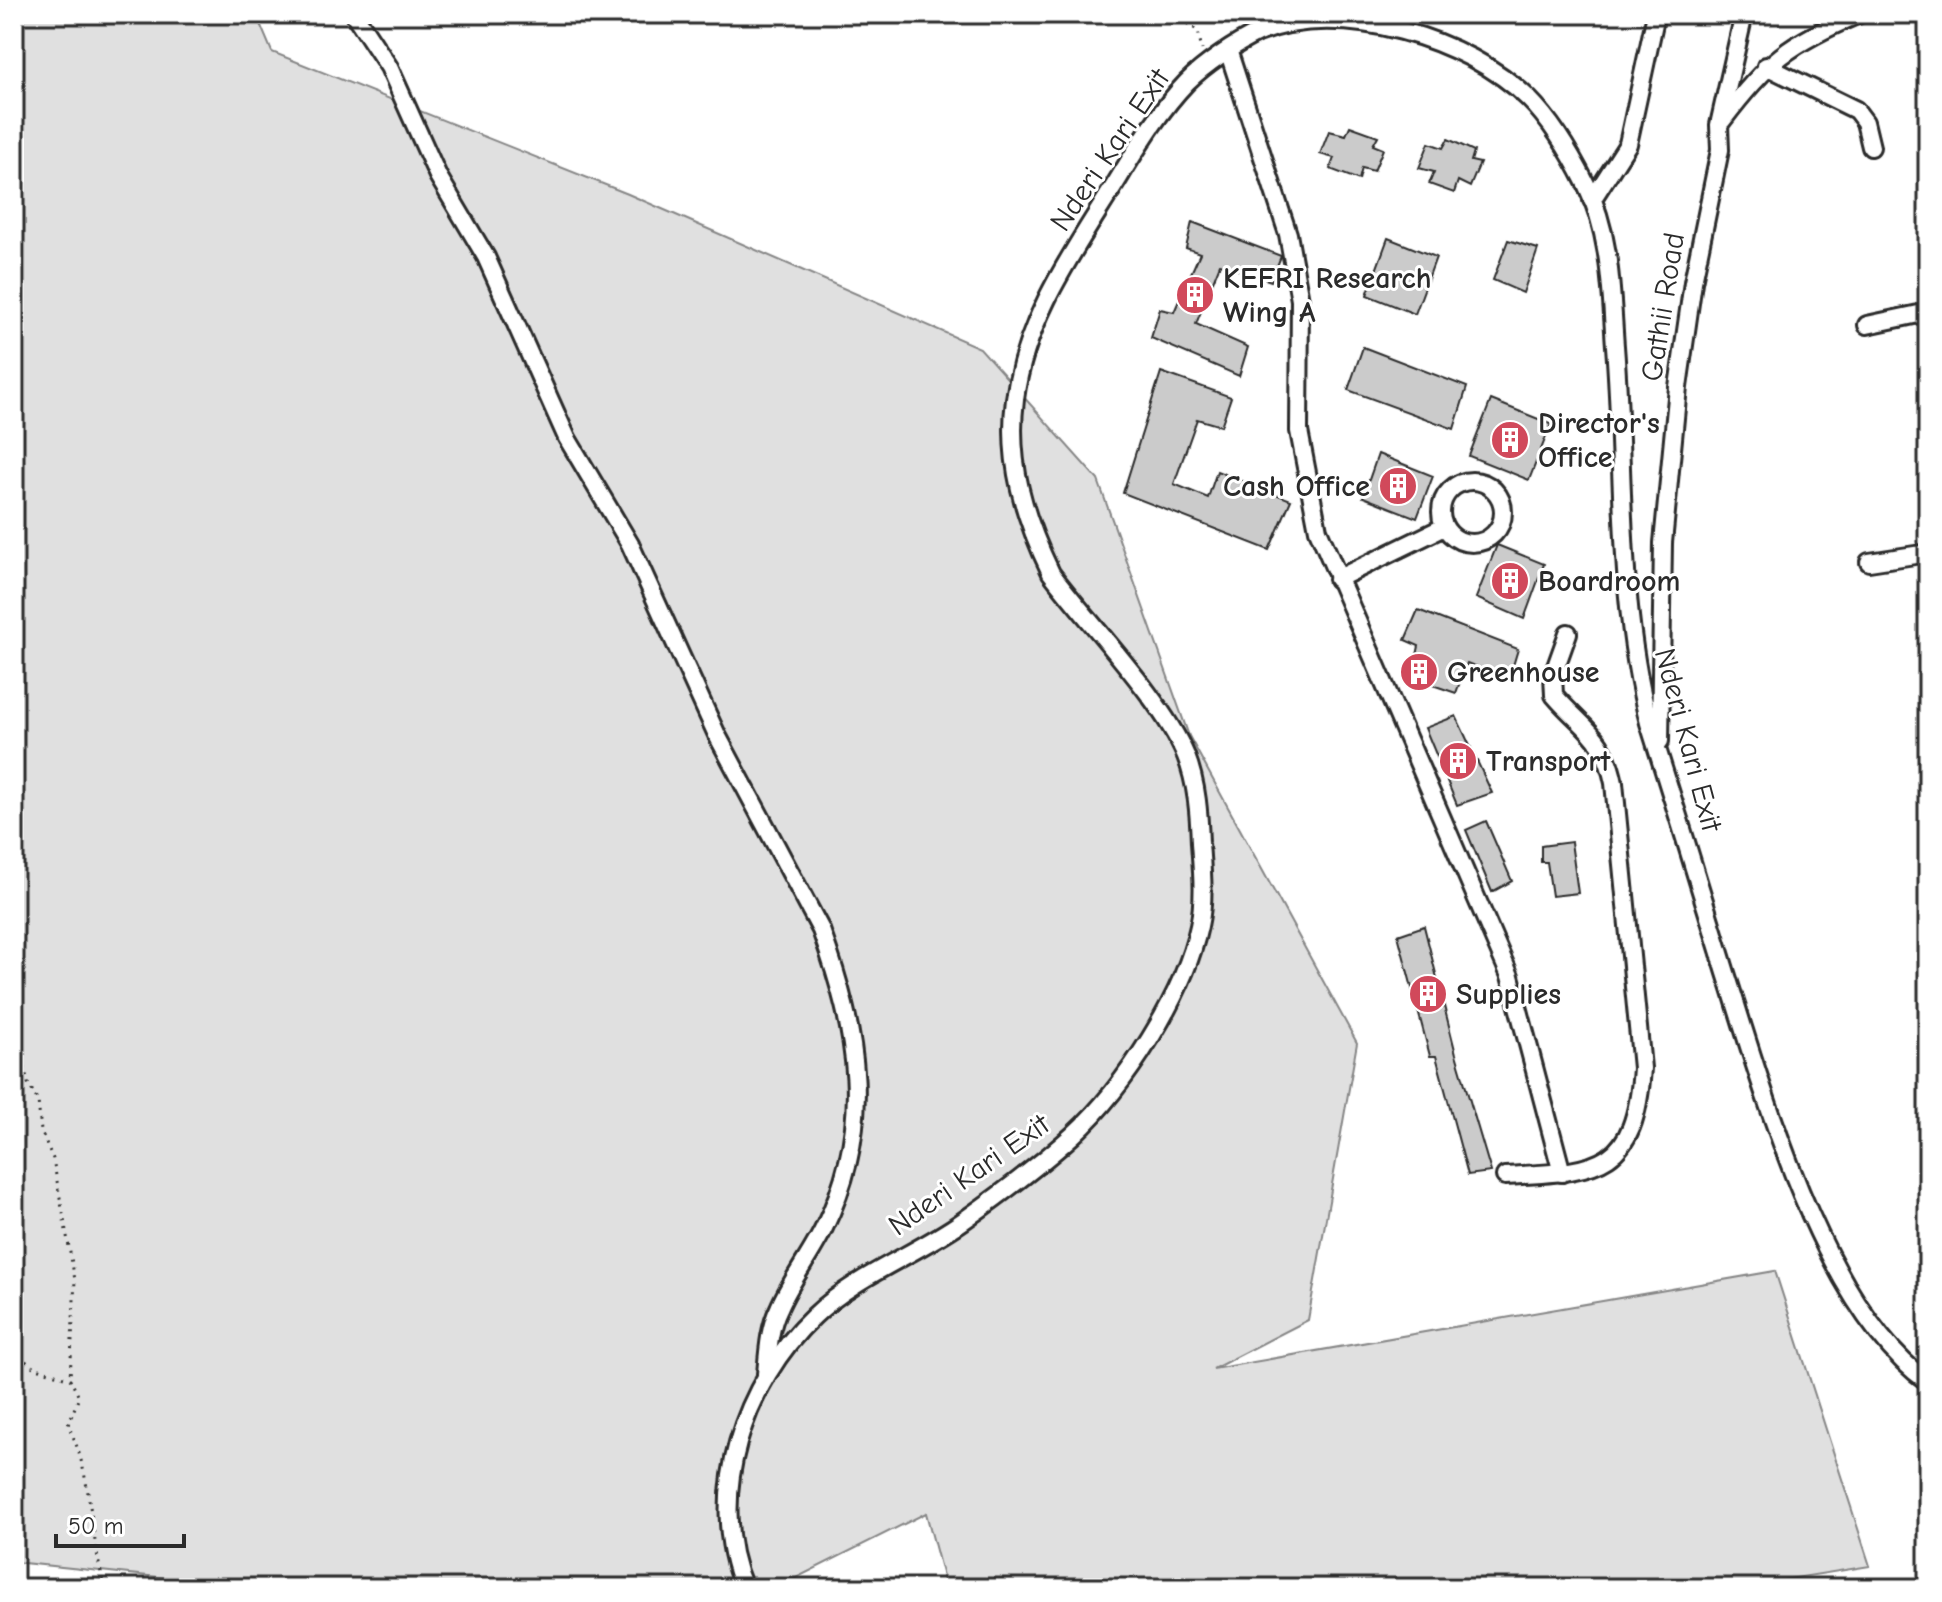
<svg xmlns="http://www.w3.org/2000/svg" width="1942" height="1602" viewBox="0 0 1942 1602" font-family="'Comic Neue',sans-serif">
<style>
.green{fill:#e0e0e0;stroke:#868686;stroke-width:2}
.building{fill:#cbcbcb;stroke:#2b2b2b;stroke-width:2}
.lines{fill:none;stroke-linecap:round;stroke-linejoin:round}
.minor-casing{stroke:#2b2b2b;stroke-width:22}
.path{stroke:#2b2b2b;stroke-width:3;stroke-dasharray:2 6;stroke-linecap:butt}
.minor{stroke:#fff;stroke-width:16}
.labels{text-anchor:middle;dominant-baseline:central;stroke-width:6;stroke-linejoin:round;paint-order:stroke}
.street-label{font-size:30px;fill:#2b2b2b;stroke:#fff}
.poi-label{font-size:30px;font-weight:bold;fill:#2b2b2b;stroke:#fff;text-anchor:start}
</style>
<rect width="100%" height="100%" fill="#fff"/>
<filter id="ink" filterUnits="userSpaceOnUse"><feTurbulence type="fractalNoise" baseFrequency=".0125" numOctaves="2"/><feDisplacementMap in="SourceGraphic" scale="16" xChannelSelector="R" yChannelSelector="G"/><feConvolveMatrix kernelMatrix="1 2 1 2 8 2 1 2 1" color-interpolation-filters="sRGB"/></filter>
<g filter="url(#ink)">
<polygon class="green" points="14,14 256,14 272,52 628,194 980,348 1098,480 1189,736 1357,1043 1308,1320 1213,1369 1775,1271 1870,1566 1733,1588 946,1588 926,1513 794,1579 593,1588 264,1588 14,1562"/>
<g class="building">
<polygon points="1350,126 1378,136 1373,145 1383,149 1374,171 1362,168 1359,180 1330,169 1334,158 1320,154 1329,131 1346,135"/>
<polygon points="1448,139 1474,151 1471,161 1480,163 1470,187 1458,181 1454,193 1429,184 1434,172 1419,168 1429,143 1443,148"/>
<polygon points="1192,222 1281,256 1271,281 1220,264 1196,324 1248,347 1239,376 1151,338 1160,309 1174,312 1200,253 1186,248"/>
<polygon points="1388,238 1436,257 1415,314 1367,295"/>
<polygon points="1508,240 1538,249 1523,293 1493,280"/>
<polygon points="1363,347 1467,387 1454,429 1348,390"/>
<polygon points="1161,372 1231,397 1221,426 1197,419 1174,484 1208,498 1217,471 1291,500 1269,550 1123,493"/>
<polygon points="1491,400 1551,424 1529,480 1469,456"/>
<polygon points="1378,454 1433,476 1417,518 1363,497"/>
<polygon points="1497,545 1544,564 1524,619 1476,598"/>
<polygon points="1418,610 1518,649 1509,679 1467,663 1456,693 1412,678 1419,646 1405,640"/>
<polygon points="1456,716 1492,793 1457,805 1425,728"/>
<polygon points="1486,821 1512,881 1492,892 1466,830"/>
<polygon points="1571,842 1578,893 1552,896 1547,862 1541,862 1541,846"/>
<polygon points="1424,926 1456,1054 1491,1172 1468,1175 1436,1056 1430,1056 1398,935"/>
</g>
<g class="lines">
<defs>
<g id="minor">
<path d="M 354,14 L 389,67 L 438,176 L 486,257 L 567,438 L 630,544 L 717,735 L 821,930 C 858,1034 875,1124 824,1228 C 811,1255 791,1280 779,1308 C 769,1328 768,1352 766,1374"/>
<polyline points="1229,53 1288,234 1300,300 1299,431 1318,530 1510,976 1562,1173"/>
<polyline points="1766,66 1856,110 1865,122 1871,147"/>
<path d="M 1722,121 C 1767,61 1790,43 1859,14"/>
<polyline points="1592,200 1628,144 1656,14"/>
<polyline points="1867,325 1928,312"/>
<circle cx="1472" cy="512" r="31"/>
<polyline points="1869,562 1928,553"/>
<polyline points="1337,579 1444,527"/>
<polyline points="1660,741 1663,543 1678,387 1693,282 1720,150 1719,125 1744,14"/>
<path d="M 1505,1176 C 1597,1171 1635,1173 1642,1068 L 1614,783 C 1604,734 1584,730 1554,695 L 1553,675 L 1568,633"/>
<path d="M 744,1588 C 705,1496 744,1382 814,1316 C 857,1275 915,1255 963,1221 C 1001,1194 1039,1166 1073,1135 C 1125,1087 1184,996 1199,926 C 1205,899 1202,870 1200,843 C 1199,814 1197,784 1186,756 C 1163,700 1090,625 1051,573 C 1024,517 1007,462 1015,399 C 1025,319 1073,252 1114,186 C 1136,150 1158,112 1187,82 C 1205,64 1235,44 1258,33 C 1341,0 1467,38 1529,99 C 1553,123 1571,154 1586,184 C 1611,235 1611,291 1615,346 C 1625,472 1617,600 1649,723 C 1675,806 1701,890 1726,973 C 1764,1093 1823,1308 1928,1382"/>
<polyline points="1919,1588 1928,1587"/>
</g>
</defs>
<use href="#minor" class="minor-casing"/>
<g class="path">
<polyline points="1174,14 1198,31 1202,50"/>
<polyline points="14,1020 28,1083 38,1101 41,1131 53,1159 75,1280 70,1379"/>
<path d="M 14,1350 L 31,1366 L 70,1379 L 79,1397 L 68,1425 C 93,1476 89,1534 105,1588"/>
</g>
<use href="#minor" class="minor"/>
</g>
</g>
<defs>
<symbol id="building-disc" viewBox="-11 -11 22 22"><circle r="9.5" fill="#d1495b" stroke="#fff"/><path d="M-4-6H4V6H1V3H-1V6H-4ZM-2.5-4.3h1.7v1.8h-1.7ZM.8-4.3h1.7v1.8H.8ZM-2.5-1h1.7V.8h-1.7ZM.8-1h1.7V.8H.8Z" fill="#fff"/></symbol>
</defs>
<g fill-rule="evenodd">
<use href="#building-disc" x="1173" y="273" width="44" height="44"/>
<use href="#building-disc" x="1488" y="418" width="44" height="44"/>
<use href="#building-disc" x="1376" y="464" width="44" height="44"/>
<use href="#building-disc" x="1488" y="559" width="44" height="44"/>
<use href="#building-disc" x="1397" y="650" width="44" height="44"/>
<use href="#building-disc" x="1436" y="739" width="44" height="44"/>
<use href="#building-disc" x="1406" y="972" width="44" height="44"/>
</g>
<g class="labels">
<g class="street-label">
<text transform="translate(1110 150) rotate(-56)">Nderi Kari Exit</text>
<text transform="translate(1663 307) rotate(-81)">Gathii Road</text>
<text transform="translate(1688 740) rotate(75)">Nderi Kari Exit</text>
<text transform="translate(969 1175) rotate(-35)">Nderi Kari Exit</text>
</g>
<g class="poi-label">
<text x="1223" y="278">KEFRI Research<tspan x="1223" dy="34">Wing A</tspan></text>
<text x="1538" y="423">Director's<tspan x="1538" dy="34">Office</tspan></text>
<text x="1370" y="486" text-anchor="end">Cash Office</text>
<text x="1538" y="581">Boardroom</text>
<text x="1447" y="672">Greenhouse</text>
<text x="1486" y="761">Transport</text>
<text x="1456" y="994">Supplies</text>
</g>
</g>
<rect width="1942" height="1602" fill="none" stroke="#fff" stroke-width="48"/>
<rect x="24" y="24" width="1894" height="1554" fill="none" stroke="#2b2b2b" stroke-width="3" filter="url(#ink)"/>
<path d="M56 1534v12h128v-12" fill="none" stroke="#2b2b2b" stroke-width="4"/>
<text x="68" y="1534" font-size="24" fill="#2b2b2b" stroke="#ffffff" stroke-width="6" paint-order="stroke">50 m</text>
</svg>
